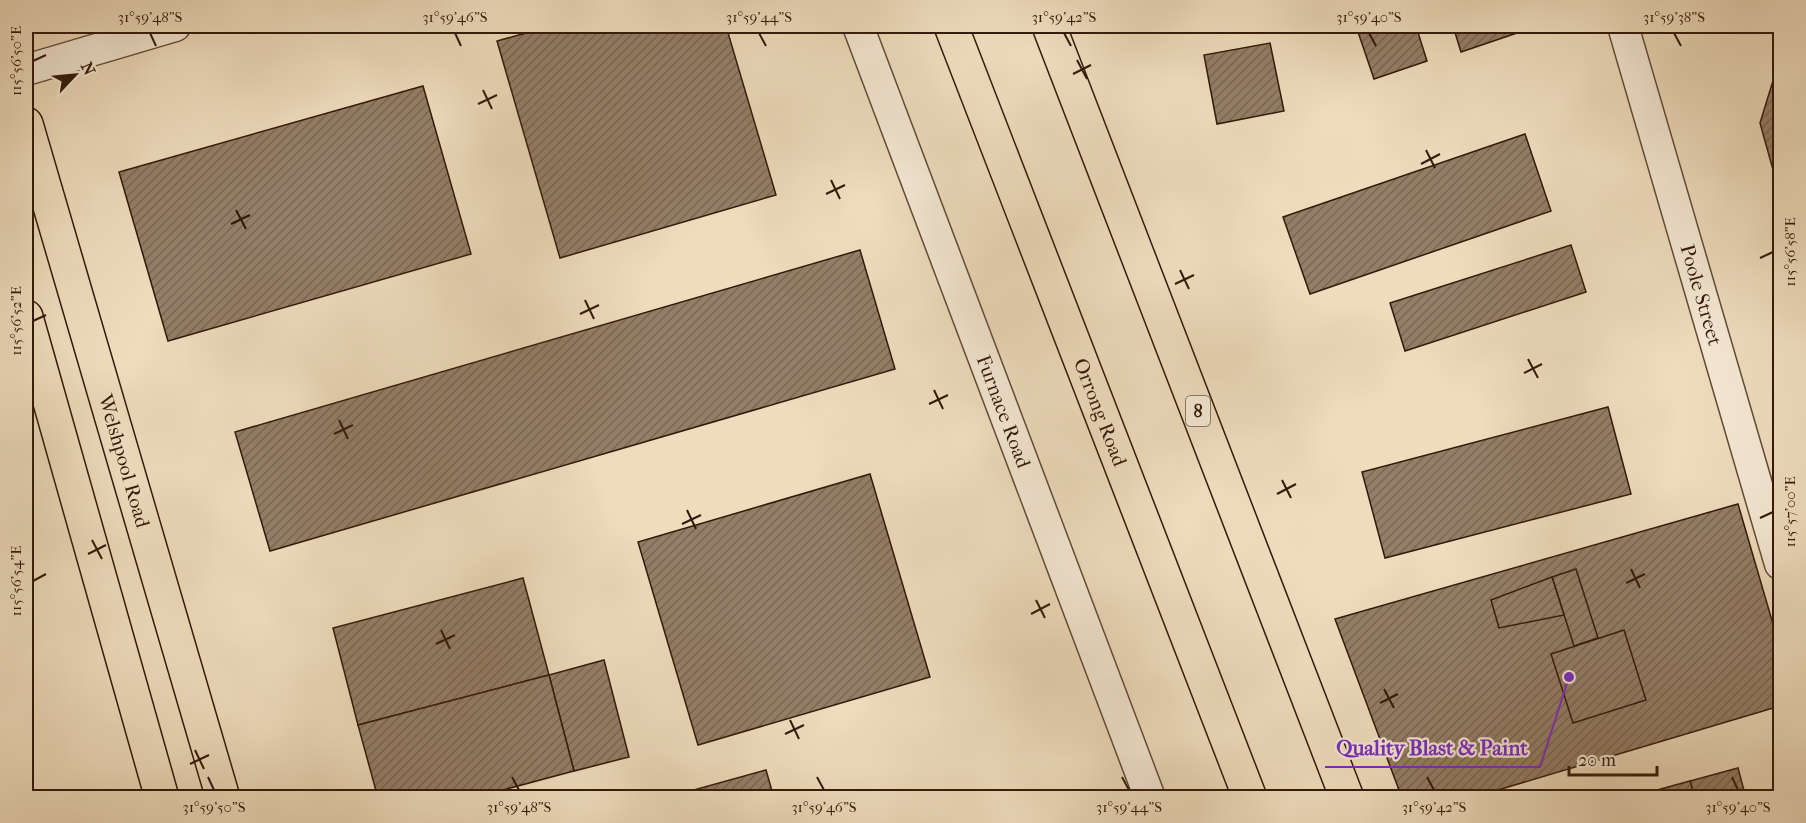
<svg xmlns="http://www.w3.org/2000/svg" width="1806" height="823" viewBox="0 0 1806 823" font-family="'IM FELL French Canon',serif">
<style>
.building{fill:url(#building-hatch);stroke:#321909;stroke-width:1.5}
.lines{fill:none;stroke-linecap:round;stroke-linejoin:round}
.street-casing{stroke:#614a36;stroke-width:33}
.primary-casing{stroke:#321909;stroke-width:36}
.highway-casing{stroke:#321909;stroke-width:36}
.street{stroke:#f4e8d4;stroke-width:30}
.primary{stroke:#eedcbd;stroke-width:33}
.highway{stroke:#eedcbd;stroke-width:33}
.ticks{fill:none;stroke:#321909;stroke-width:2}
.labels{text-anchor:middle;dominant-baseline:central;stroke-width:4.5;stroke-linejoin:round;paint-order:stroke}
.shield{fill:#f4e8d4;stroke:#6c5746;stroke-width:1.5}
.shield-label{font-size:18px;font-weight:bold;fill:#321909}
.street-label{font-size:20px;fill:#321909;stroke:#f4e8d4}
.leader{fill:none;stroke:#7b2cbf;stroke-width:2}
.callout-dot{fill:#7b2cbf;stroke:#f4e8d4;stroke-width:2}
.callout-label{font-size:21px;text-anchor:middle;font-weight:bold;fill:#7b2cbf;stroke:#f4e8d4;stroke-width:4.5;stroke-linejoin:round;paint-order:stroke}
.neatline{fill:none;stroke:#321909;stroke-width:2}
.ticks-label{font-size:15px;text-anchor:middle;fill:#321909}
</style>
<defs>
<pattern id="building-hatch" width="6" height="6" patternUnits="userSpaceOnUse" patternTransform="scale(1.5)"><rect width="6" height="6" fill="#947e67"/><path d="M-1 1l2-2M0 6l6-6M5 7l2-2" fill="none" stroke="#796653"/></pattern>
</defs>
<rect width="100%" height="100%" fill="#eedcbd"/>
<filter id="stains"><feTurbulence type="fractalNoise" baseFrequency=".00333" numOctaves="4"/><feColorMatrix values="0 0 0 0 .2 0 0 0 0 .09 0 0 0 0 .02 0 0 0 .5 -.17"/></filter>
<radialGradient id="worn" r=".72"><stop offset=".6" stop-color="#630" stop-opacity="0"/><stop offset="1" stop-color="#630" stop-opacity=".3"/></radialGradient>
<g class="building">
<polygon points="551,26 726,26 776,195 560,258 497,41"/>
<polygon points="1356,26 1416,26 1427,61 1374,79"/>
<polygon points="1453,26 1514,26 1517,33 1461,52"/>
<polygon points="1270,43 1284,111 1217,124 1204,55"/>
<polygon points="1780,58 1780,195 1760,123"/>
<polygon points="423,86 471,254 168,341 119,172"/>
<polygon points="1525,134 1551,211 1310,294 1283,217"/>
<polygon points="1571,245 1586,292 1405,351 1390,303"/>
<polygon points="860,250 895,369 270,551 235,432"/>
<polygon points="1608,407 1631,494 1385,558 1362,472"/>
<polygon points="870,474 930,677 698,745 638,542"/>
<polygon points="1738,504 1780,648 1780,706 1471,798 1402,798 1335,619"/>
<polygon points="1576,569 1598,638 1574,646 1552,577"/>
<polygon points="1552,577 1564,615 1499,628 1491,600"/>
<polygon points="523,578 549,675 358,725 333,628"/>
<polygon points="1624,630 1646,700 1573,723 1551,654"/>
<polygon points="604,660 629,757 574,771 549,675"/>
<polygon points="549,675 574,771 473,798 378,798 358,725"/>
<polygon points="1738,768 1746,798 1695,798 1690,781"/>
<polygon points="766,770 774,798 665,798"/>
<polygon points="1690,781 1695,798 1628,798"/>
</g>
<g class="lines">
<defs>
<g id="street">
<path id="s1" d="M 858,26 L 1150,798"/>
<path id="s2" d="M 1623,26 L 1780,564"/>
<polyline points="26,70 175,26"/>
</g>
<g id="primary">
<path id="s3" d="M 26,124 L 223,798"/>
<polyline points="26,317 162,798"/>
</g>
<g id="highway">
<path id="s4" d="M 951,26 L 1250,798"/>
<polyline points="1049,26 1347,798"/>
</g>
</defs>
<use href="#street" class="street-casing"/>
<use href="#primary" class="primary-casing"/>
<use href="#highway" class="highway-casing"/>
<use href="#street" class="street"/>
<use href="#primary" class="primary"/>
<use href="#highway" class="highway"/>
</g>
<path class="ticks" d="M 150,33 L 156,46M 455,33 L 461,46M 759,33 L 766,46M 1064,33 L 1071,46M 1369,33 L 1376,46M 1674,33 L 1681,46M 1077,60 L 1087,79M 33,61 L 46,55M 1073,74 L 1091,65M 483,90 L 492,109M 478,104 L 497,95M 1426,150 L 1435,168M 1421,164 L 1440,154M 831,180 L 840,199M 826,194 L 845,185M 236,210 L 246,229M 231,224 L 250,215M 1760,258 L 1773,252M 1180,270 L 1189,289M 1175,284 L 1194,275M 585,300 L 594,319M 580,314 L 599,305M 33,321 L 46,315M 1528,359 L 1538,378M 1524,373 L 1542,364M 934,390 L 943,409M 929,404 L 948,395M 339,420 L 348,439M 334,434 L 353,425M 1282,480 L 1291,498M 1277,494 L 1296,484M 687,510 L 696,529M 1760,518 L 1773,512M 682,524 L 701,515M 92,540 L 102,559M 88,554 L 106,545M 1631,569 L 1640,588M 33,581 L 46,574M 1626,583 L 1645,574M 1036,600 L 1045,618M 1031,614 L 1050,604M 441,630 L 450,649M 436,644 L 455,635M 1384,689 L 1394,708M 1380,703 L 1398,694M 790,720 L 799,739M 785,734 L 804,725M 195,750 L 204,769M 190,764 L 209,755M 208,777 L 214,790M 512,777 L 519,790M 817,777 L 824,790M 1122,777 L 1129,790M 1427,777 L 1434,790M 1732,777 L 1738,790"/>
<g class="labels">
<rect class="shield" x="1186" y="396" width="24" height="30" rx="4.5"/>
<g class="shield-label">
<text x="1198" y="411">8</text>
</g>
<g class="street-label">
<text stroke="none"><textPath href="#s2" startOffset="280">Poole Street</textPath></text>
<text stroke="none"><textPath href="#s4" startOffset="414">Orrong Road</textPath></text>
<text stroke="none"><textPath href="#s1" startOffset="412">Furnace Road</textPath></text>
<text stroke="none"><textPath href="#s3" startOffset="351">Welshpool Road</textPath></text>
</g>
</g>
<path class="leader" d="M1569 677L1540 767H1325"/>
<circle class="callout-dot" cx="1569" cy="677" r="6"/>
<g class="callout-label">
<text x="1432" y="755">Quality Blast &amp; Paint</text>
</g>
<rect width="1806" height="823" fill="none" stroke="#eedcbd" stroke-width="66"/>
<g transform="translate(75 75) rotate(64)" stroke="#f4e8d4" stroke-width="4.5" paint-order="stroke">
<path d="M0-4.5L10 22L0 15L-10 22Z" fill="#321909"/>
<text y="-9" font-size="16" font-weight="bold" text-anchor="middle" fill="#321909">N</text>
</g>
<path d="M1569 766v9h88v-9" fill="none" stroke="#321909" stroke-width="3"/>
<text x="1578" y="766" font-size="18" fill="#321909" stroke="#f4e8d4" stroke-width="4.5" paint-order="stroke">20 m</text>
<rect x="33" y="33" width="1740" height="757" class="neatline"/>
<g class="ticks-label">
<text x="150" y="22">31°59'48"S</text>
<text x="455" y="22">31°59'46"S</text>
<text x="759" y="22">31°59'44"S</text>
<text x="1064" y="22">31°59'42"S</text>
<text x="1369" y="22">31°59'40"S</text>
<text x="1674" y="22">31°59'38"S</text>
<text transform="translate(16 61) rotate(-90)" y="5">115°56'50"E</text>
<text transform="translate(1790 252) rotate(-90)" y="5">115°56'58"E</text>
<text transform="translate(16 321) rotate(-90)" y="5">115°56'52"E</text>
<text transform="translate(1790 512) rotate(-90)" y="5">115°57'00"E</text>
<text transform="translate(16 581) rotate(-90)" y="5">115°56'54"E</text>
<text x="214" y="812">31°59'50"S</text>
<text x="519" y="812">31°59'48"S</text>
<text x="824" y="812">31°59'46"S</text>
<text x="1129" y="812">31°59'44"S</text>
<text x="1434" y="812">31°59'42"S</text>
<text x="1738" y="812">31°59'40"S</text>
</g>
<rect width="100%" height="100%" filter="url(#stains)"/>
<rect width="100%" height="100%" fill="url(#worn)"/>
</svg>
